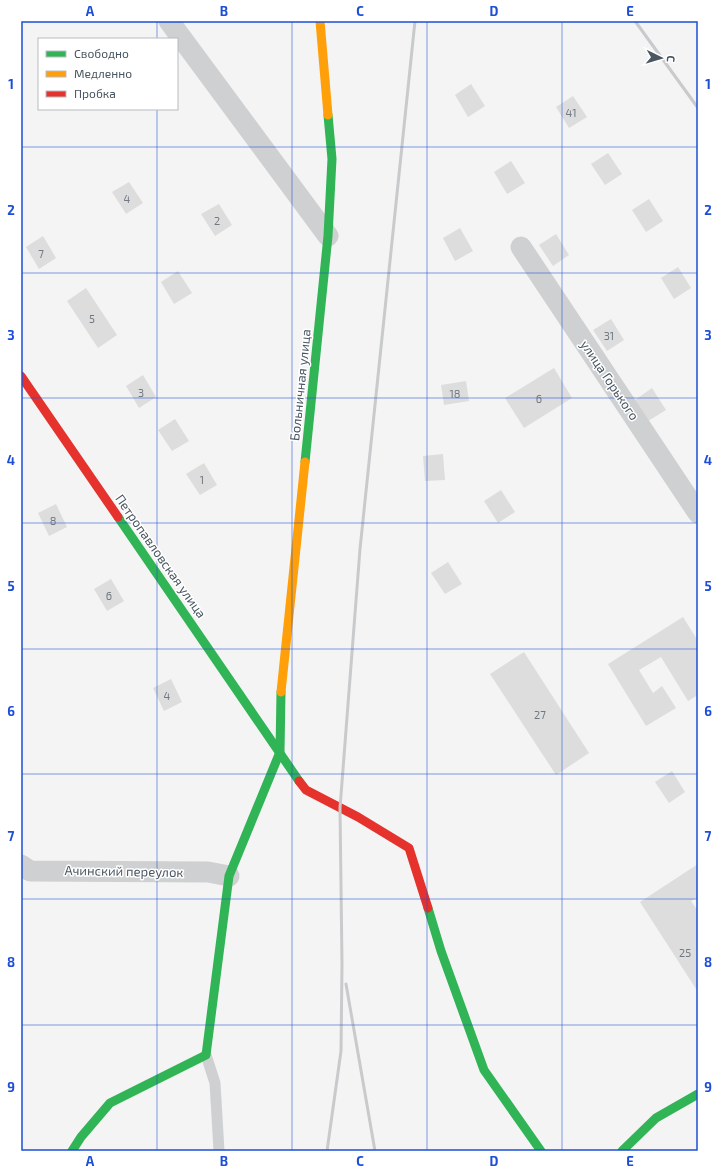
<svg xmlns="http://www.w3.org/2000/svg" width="719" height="1172" viewBox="0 0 719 1172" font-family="'Exo 2',sans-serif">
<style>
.building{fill:#ddddde}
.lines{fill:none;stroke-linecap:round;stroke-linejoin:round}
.lane{stroke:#ced0d2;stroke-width:11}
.street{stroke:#ced0d2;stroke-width:21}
.fast{stroke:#30b455;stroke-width:9}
.slow{stroke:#ff9f0a;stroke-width:9}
.jam{stroke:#e5322d;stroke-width:9}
.rail{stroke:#c9cacc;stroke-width:3}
.grid{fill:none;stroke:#1d4ed8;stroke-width:1;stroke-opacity:0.55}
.labels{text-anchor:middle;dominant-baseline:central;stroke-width:3;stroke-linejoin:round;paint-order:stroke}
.number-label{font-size:11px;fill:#707881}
.street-label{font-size:13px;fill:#4a5661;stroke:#fff}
.neatline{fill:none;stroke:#1d4ed8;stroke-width:1.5}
.grid-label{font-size:13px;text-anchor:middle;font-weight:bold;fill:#1d4ed8}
</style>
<rect width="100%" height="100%" fill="#f4f4f4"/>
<g class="building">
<polygon points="471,84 485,106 468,117 455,95"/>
<polygon points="573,96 587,117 569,128 556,107"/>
<polygon points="608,153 622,174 605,185 591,164"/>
<polygon points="511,161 525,183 507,194 494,172"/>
<polygon points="129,182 143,203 126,214 112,192"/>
<polygon points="649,199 663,221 646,232 632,210"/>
<polygon points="219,204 232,225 215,236 201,214"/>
<polygon points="460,228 473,251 455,261 443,238"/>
<polygon points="556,234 569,255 553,266 539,245"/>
<polygon points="43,236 56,258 39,269 26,247"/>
<polygon points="678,267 691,288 674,299 661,278"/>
<polygon points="178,271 192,293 174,304 161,282"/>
<polygon points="86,288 117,335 98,348 67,301"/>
<polygon points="611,319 624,340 607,351 593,330"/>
<polygon points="554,368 572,398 524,428 505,398"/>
<polygon points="143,375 156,397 139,408 126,386"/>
<polygon points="466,381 469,401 444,405 441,385"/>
<polygon points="652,388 666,410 648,421 635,400"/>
<polygon points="175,419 189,441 172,451 158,430"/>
<polygon points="443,454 445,480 425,481 423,456"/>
<polygon points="204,463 217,485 200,495 186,474"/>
<polygon points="501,490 515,512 498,523 484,501"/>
<polygon points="56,504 67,527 49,536 38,513"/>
<polygon points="448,562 462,584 445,594 431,573"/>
<polygon points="111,579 124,601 107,611 94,589"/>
<polygon points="683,617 698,641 698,695 688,701 661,657 639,670 653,693 662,686 676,708 646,726 608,664"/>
<polygon points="524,652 589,753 556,775 490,674"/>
<polygon points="171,679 182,702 164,711 153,688"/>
<polygon points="672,771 685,792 669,803 655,782"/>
<polygon points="698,864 698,897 691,901 698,911 698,992 640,902"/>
</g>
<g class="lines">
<polyline class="lane" points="206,1055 215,1083 219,1151"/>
<g class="street">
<polyline points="169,21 328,236"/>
<polyline points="521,247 698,513"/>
<polyline points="21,865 30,871 208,872 229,876"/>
</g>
<g class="fast">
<polyline points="305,462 328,236 332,159 328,115"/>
<polyline points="118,517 299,781"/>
<polyline points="428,908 441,951 484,1070 541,1151"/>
<polyline points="72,1151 81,1137 110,1103 206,1055 229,876 280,752 281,692"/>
<polyline points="622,1151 656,1118 698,1094"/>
</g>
<g class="slow">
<polyline points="320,21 328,115"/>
<polyline points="281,692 305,462"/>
</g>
<g class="jam">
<polyline points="21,376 118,517"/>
<polyline points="299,781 306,790 358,817 409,848 428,908"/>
</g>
<g class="rail">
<polyline points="635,21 698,108"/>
<polyline points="346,984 375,1151"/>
<polyline points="327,1151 341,1051 342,964 340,808 360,549 415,21"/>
</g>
</g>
<path class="grid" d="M 157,21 L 157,39M 292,21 L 292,1151M 427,21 L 427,1151M 562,21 L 562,1151M 157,109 L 157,1151M 21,147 L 698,147M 21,273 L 698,273M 21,398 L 698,398M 21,523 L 698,523M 21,649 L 698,649M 21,774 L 698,774M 21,899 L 698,899M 21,1025 L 698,1025"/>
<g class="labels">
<g class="number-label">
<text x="571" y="112">41</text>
<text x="127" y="198">4</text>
<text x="217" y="220">2</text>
<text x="41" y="253">7</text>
<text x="92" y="318">5</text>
<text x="609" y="335">31</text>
<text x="141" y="392">3</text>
<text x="455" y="393">18</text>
<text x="539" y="398">6</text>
<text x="202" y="479">1</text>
<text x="53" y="520">8</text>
<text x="109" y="595">6</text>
<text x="167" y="695">4</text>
<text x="540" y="714">27</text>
<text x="685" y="952">25</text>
</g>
<g class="street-label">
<text transform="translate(610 380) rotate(56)">улица Горького</text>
<text transform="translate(300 385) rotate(-84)">Больничная улица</text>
<text transform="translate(161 556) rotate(55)">Петропавловская улица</text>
<text transform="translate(124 871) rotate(1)">Ачинский переулок</text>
</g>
</g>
<rect width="719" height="1172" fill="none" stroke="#ffffff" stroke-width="44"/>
<rect x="38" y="38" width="140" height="72" fill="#ffffff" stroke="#b7bbc0"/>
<rect x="46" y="51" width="20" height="6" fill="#30b455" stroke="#b7bbc0"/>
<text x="74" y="58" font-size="12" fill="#4a5661">Свободно</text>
<rect x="46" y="71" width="20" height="6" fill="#ff9f0a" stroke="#b7bbc0"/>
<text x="74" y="78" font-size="12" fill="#4a5661">Медленно</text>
<rect x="46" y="91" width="20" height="6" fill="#e5322d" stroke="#b7bbc0"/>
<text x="74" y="98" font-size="12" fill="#4a5661">Пробка</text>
<g transform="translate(661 58) rotate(95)" stroke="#ffffff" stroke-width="3" paint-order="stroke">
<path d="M0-3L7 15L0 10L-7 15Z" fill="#4a5661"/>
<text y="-6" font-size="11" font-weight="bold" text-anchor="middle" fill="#4a5661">С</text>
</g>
<rect x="22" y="22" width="675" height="1128" class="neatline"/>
<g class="grid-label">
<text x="90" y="16">A</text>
<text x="224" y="16">B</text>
<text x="360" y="16">C</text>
<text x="494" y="16">D</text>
<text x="630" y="16">E</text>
<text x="11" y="89">1</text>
<text x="708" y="89">1</text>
<text x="11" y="215">2</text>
<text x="708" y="215">2</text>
<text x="11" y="340">3</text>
<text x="708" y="340">3</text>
<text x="11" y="465">4</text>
<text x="708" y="465">4</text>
<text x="11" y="591">5</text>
<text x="708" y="591">5</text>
<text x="11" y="716">6</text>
<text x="708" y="716">6</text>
<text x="11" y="841">7</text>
<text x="708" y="841">7</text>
<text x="11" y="967">8</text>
<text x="708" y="967">8</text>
<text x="11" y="1092">9</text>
<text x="708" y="1092">9</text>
<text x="90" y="1166">A</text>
<text x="224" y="1166">B</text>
<text x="360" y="1166">C</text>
<text x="494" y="1166">D</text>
<text x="630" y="1166">E</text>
</g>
</svg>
